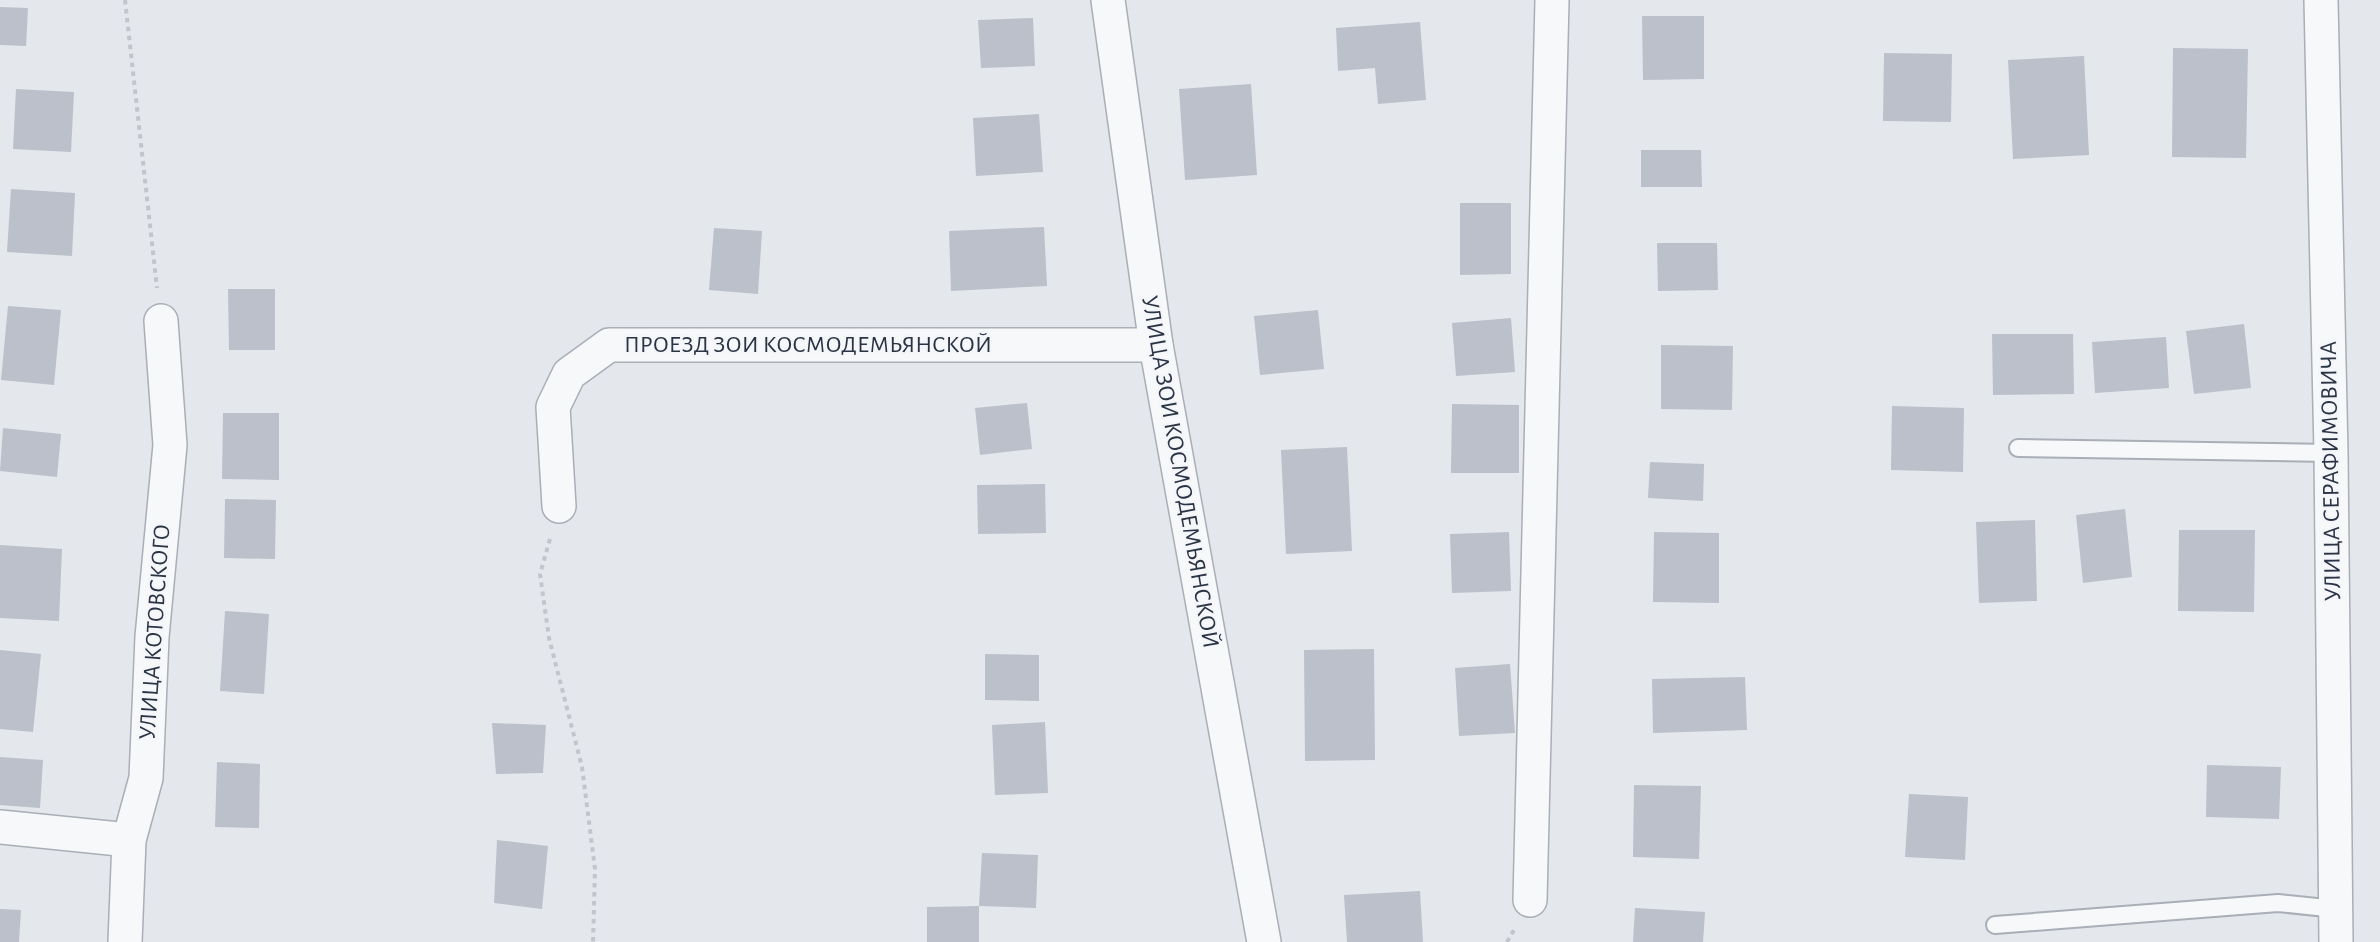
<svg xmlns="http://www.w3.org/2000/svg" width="2380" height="942" viewBox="0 0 2380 942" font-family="'Alegreya Sans',sans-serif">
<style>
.building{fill:#bbc0ca}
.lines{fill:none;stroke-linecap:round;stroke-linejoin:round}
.service-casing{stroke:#a9aeb7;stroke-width:20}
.minor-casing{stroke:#a9aeb7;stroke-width:36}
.tertiary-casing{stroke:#a9aeb7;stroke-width:36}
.path{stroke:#c2c5cb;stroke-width:4;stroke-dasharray:4.5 4.5;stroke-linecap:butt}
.service{stroke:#f7f8fa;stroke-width:16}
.minor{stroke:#f7f8fa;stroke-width:33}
.tertiary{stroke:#f7f8fa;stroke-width:33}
.labels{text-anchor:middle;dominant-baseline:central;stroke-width:5;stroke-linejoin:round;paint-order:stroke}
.street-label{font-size:24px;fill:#2b3445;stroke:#f4f6f9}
</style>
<rect width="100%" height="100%" fill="#e4e7ec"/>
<g class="building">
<polygon points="0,7 28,8 26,46 0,45"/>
<polygon points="1642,16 1704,16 1704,79 1643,80"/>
<polygon points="1033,18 1035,66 981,68 978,20"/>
<polygon points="1420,22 1426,100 1378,104 1375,68 1338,71 1336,28"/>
<polygon points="2173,48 2248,49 2246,158 2172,157"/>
<polygon points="1884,53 1952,54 1951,122 1883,121"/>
<polygon points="2084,56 2089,155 2013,159 2008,60"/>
<polygon points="1251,84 1257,175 1185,180 1179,89"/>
<polygon points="16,89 74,92 71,152 13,149"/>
<polygon points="1039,114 1043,172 976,176 973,118"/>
<polygon points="1641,150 1701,150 1702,187 1641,187"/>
<polygon points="11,189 75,193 72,256 7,252"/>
<polygon points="1460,203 1511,203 1511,274 1460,275"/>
<polygon points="1044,227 1047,286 951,291 949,231"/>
<polygon points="714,228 762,231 758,294 709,290"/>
<polygon points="1657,243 1717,243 1718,290 1658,291"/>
<polygon points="228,289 275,289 275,350 229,350"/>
<polygon points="8,306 61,310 54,385 1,380"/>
<polygon points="1318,310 1324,369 1260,375 1254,316"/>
<polygon points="1511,318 1515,372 1456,376 1452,323"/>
<polygon points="2244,324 2251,388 2194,394 2186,331"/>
<polygon points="1992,334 2073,334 2074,394 1993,395"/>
<polygon points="2166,337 2169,388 2095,393 2092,342"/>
<polygon points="1661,345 1733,346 1732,410 1661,409"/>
<polygon points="1027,403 1032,449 980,455 975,408"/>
<polygon points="1452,404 1519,405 1519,473 1451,473"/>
<polygon points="1892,406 1964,408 1963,472 1891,470"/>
<polygon points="223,413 279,413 279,480 222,479"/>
<polygon points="3,428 61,434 57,477 0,471"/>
<polygon points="1347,447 1352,551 1286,554 1281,450"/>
<polygon points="1650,462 1704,464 1703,501 1648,498"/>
<polygon points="1045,484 1046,533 978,534 977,485"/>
<polygon points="225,499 276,500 275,559 224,558"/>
<polygon points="2125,509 2132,577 2083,583 2076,515"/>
<polygon points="2035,520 2037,601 1979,603 1976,522"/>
<polygon points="2179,530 2255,530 2254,612 2178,611"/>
<polygon points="1509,532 1511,591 1452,593 1450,534"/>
<polygon points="1654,532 1719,533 1719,603 1653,602"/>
<polygon points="0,545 62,549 59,621 0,618"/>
<polygon points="225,611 269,614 264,694 220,691"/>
<polygon points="1374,649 1375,760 1305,761 1304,650"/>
<polygon points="0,650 41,654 33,732 0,729"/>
<polygon points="985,654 1039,655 1039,701 985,700"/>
<polygon points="1510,664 1515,733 1459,736 1455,668"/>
<polygon points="1745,677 1747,730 1653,733 1652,679"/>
<polygon points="1045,722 1048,793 995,795 992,725"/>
<polygon points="492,723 546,725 543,773 496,774"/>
<polygon points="0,757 43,760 40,808 0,805"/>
<polygon points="217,762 260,764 259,828 215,827"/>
<polygon points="2207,765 2281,767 2279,819 2206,817"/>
<polygon points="1634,785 1701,786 1699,859 1633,857"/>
<polygon points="1909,794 1968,797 1965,860 1905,857"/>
<polygon points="497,840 548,846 542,909 494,903"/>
<polygon points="982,853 1038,855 1036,908 979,906"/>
<polygon points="1420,891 1423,942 1347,942 1344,895"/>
<polygon points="979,906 979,942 927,942 927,907"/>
<polygon points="1635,908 1705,912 1703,942 1633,942"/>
<polygon points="0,909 21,910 19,942 0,942"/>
</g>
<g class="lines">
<defs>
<g id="service">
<polyline points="2018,448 2331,453"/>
<polyline points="1995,925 2278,903 2336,909"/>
</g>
<g id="minor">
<polyline points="2321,0 2331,453 2336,942"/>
<polyline points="559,506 553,407 569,374 609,345 1156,345"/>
<polyline points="0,827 129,840"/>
<polyline points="1530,900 1552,0"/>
<polyline points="125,942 129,840 146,778 152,637 170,445 161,321"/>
</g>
<polyline id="tertiary" points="1108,0 1156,345 1264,942"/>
</defs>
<use href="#service" class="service-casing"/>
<use href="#minor" class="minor-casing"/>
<use href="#tertiary" class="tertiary-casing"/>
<g class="path">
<polyline points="125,0 157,288"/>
<polyline points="550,539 540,574 549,638 582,767 595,869 593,942"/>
<polyline points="1507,942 1514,930"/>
</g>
<use href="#service" class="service"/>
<use href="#minor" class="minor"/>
<use href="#tertiary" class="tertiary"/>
</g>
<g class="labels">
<g class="street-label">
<text x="808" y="345">ПРОЕЗД ЗОИ КОСМОДЕМЬЯНСКОЙ</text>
<text transform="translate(2331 471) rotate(-91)">УЛИЦА СЕРАФИМОВИЧА</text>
<text transform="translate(1180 472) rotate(80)">УЛИЦА ЗОИ КОСМОДЕМЬЯНСКОЙ</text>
<text transform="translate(155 632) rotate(-86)">УЛИЦА КОТОВСКОГО</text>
</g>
</g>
</svg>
